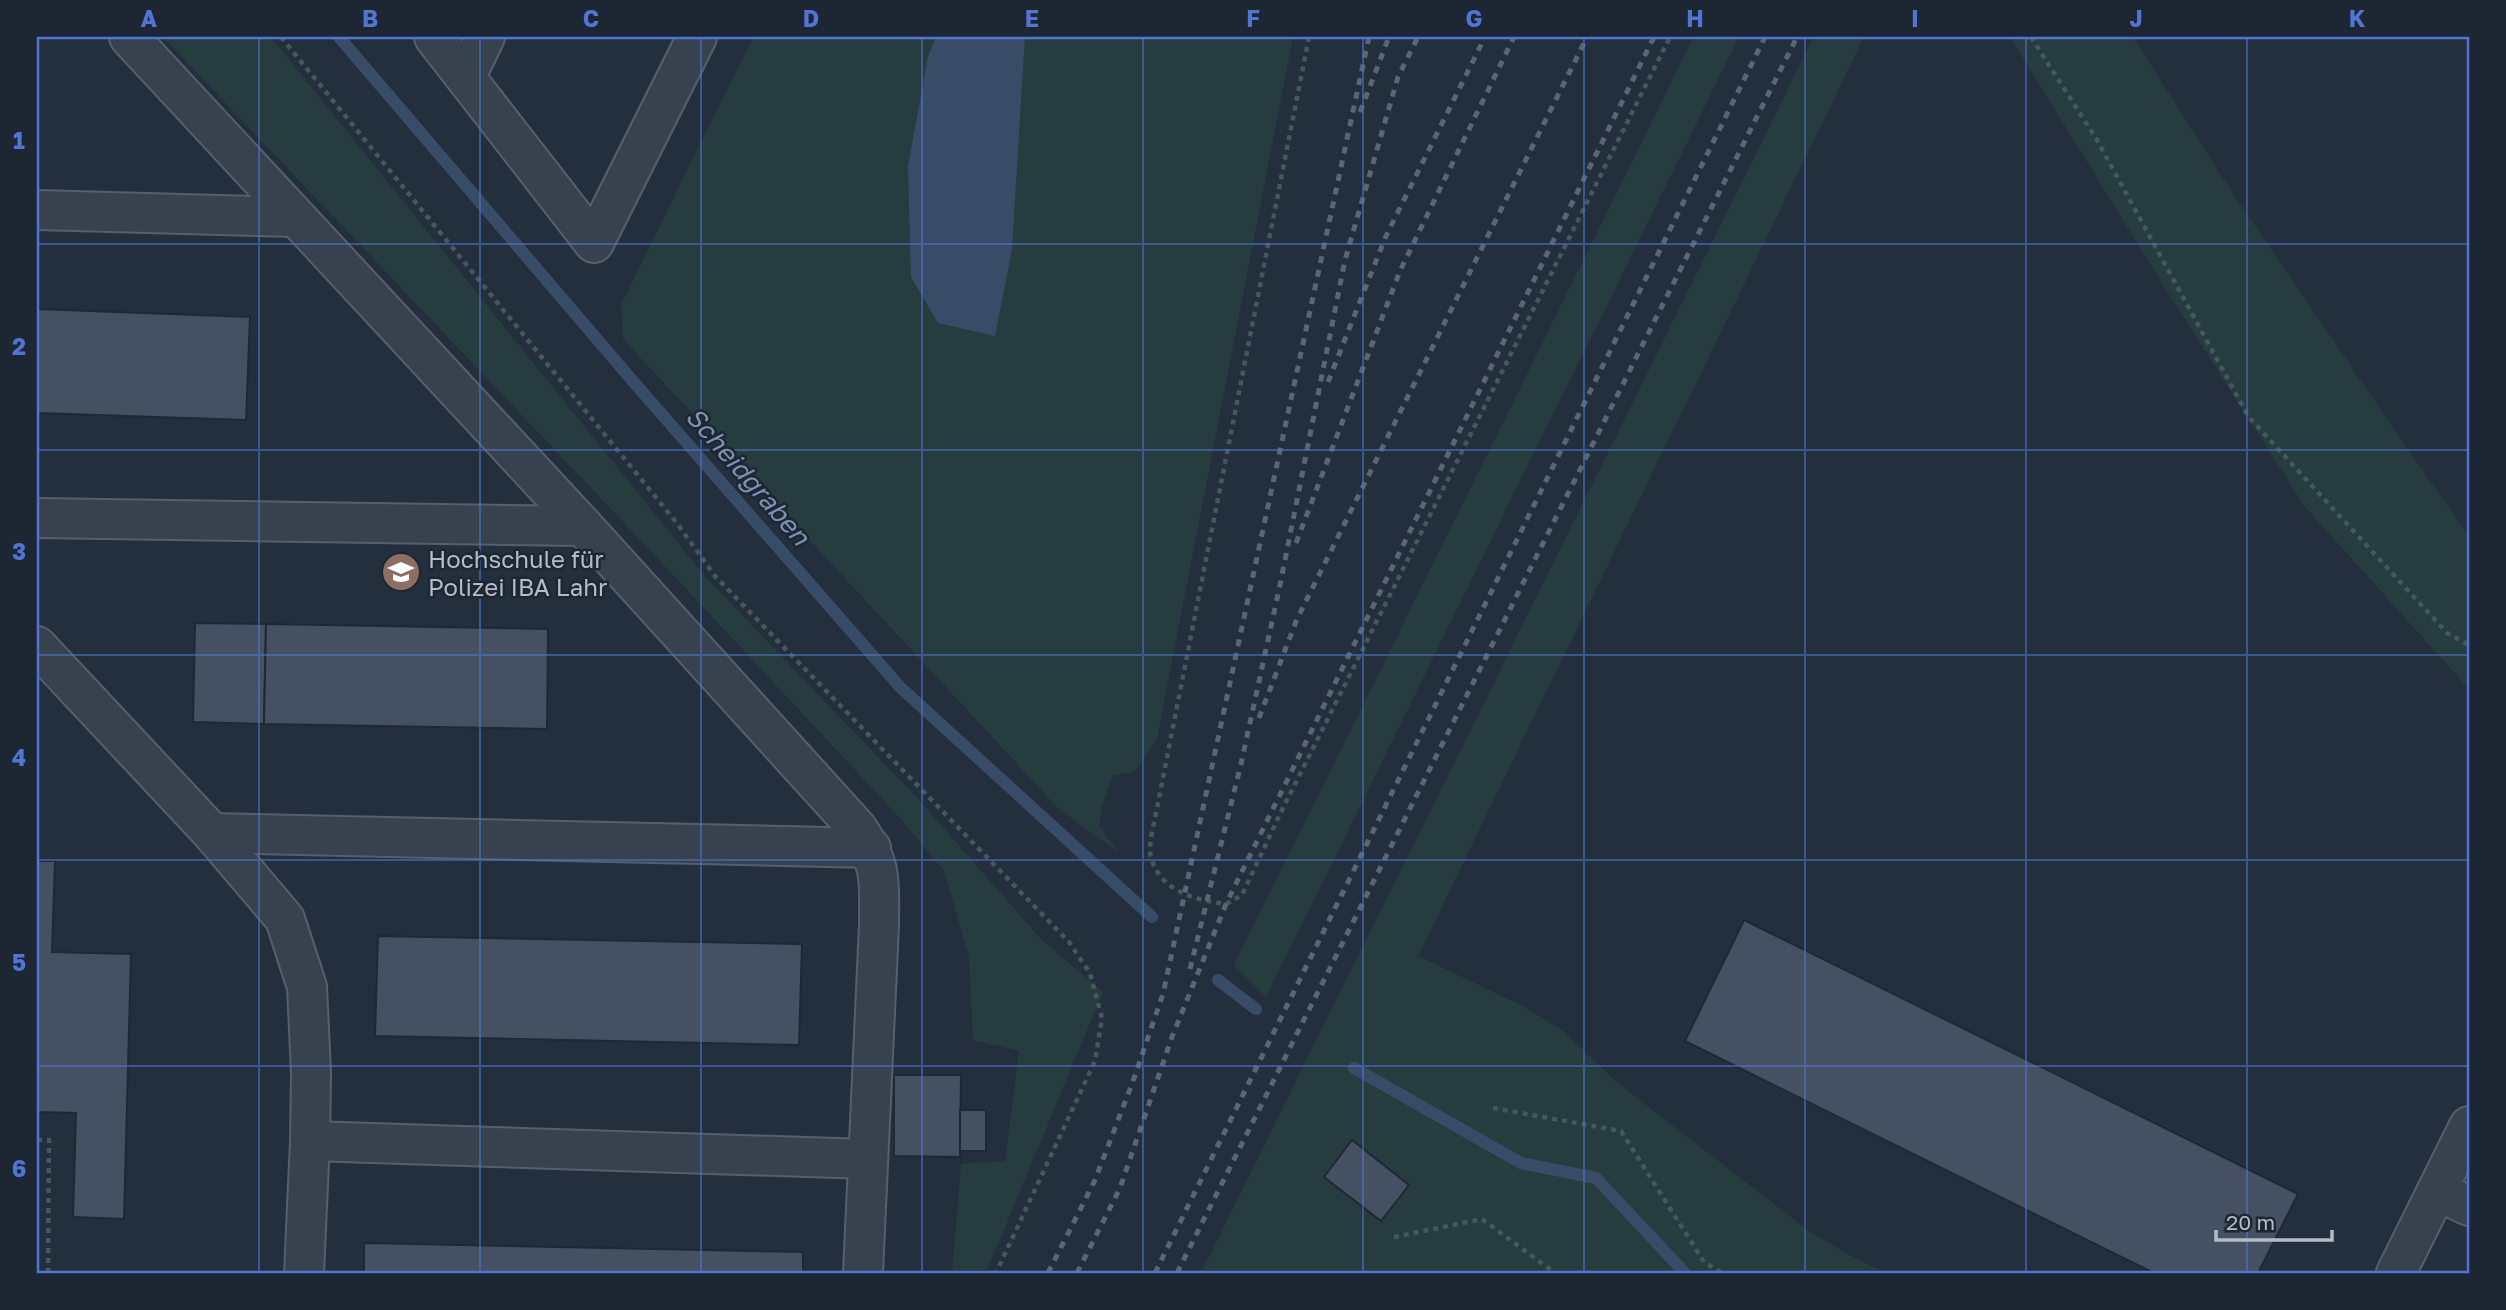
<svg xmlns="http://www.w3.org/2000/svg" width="2506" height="1310" viewBox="0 0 2506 1310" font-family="'Golos Text',sans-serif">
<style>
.green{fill:#263c3f}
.water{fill:#394c67}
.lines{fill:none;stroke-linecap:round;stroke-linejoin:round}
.stream{stroke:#394c67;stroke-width:12}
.building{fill:#455162;stroke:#1f2835;stroke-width:2}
.minor-casing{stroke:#565f6c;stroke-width:42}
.path{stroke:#44595c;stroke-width:4.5;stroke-dasharray:5 5;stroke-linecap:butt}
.minor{stroke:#38414e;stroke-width:38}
.rail{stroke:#5a6575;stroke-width:5;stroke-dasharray:7 7;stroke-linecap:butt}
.grid{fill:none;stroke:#5274d3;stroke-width:2;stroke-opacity:0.55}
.labels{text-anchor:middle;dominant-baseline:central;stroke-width:5;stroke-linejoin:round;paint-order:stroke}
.poi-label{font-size:24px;fill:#b4bcc9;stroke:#1d2633;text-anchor:start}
.water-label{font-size:26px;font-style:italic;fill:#7c92b1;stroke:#1d2633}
.neatline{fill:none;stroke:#5274d3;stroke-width:2.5}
.grid-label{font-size:23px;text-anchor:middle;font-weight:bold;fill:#5274d3}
</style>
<rect width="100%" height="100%" fill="#242f3e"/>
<g class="green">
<polygon points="163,37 271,37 704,575 919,800 1042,940 1103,992 986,1273 952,1273 961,1164 1005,1161 1019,1051 973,1040 969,957 944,871 900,818 646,546"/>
<polygon points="753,37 936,37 928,56 908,166 1012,249 1025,37 1293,37 1157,739 1134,772 1113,775 1102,805 1099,825 1119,853 1059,809 623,339 621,305"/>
<polygon points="1694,37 1739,37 1266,997 1234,965"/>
<polygon points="1814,37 1864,37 1418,956 1521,1005 1562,1030 1619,1084 1809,1231 1858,1260 1888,1273 1470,1273 1466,1270 1463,1273 1201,1273"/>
<polygon points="2010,37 2133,37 2228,186 2404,444 2469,536 2469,689 2305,507 2160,280"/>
</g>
<polygon class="water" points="936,37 1025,37 1012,249 995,336 938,323 911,277 908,166 928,56"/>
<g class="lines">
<g class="stream">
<polyline points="339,37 631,379 900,687 1152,917"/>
<polyline points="1218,980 1256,1009"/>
<polyline points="1354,1068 1521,1163 1596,1178 1685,1273"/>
</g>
</g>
<g class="building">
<polygon points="37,309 250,317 246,420 37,413"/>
<polygon points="195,623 266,624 264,724 193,722"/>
<polygon points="266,624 548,629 547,729 264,724"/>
<polygon points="37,861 55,861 52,952 131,954 124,1219 73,1217 76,1113 37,1112"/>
<polygon points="1744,920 2298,1194 2258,1273 2154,1273 1685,1041"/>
<polygon points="378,936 802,944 799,1045 375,1036"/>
<polygon points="894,1075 961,1075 960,1157 894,1156"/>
<rect x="960" y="1110" width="26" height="41"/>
<polygon points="1352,1140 1409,1185 1381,1221 1324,1177"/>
<polygon points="364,1243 803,1252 803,1273 364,1273"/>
</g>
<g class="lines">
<defs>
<g id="minor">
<path d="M 129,37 L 583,526 L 857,828 C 883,865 879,883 879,925 L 863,1273"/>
<polyline points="434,37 594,243 697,37"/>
<polyline points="466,76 485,37"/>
<polyline points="37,210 295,217"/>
<polyline points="37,518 583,526"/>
<polyline points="37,646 212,833 285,919 307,987 311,1073 310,1141 304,1273"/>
<polyline points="212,833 871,848"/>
<polyline points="310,1141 867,1159"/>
<polyline points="2437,1191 2469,1206"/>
<polyline points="2396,1273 2469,1126"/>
</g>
</defs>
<use href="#minor" class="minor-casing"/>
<g class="path">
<polyline points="281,37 676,522 715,576 1069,942 1090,973 1102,1018 1095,1061 996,1273"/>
<path d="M 1309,37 L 1158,803 C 1156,816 1147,847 1151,857 C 1160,891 1195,900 1226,904 L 1242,895 L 1281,812 L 1670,37"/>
<polyline points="2031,37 2097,140 2248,416 2447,633 2469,645"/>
<polyline points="1493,1108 1621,1131 1704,1262 1722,1273"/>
<polyline points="37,1140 49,1140 48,1273"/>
<polyline points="1394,1237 1482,1219 1555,1273"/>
</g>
<use href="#minor" class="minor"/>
<g class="rail">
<polyline points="1360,112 1389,37"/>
<polyline points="1328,382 1386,236 1485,37"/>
<polyline points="1296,543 1400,271 1514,37"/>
<polyline points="1259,718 1297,619 1587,37"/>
<polyline points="1190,969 1241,764 1280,585 1345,260 1398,77 1418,37"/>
<polyline points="1048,1273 1095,1180 1132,1084 1163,994 1369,37"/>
<polyline points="1077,1273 1120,1188 1172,1037 1226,904 1654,37"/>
<polyline points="1155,1273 1765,37"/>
<polyline points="1177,1273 1797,37"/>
</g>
</g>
<path class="grid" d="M 259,37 L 259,1273M 480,37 L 480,1273M 701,37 L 701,1273M 922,37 L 922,1273M 1143,37 L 1143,1273M 1363,37 L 1363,1273M 1584,37 L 1584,1273M 1805,37 L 1805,1273M 2026,37 L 2026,1273M 2247,37 L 2247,1273M 37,244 L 2469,244M 37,450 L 2469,450M 37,655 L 2469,655M 37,860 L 2469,860M 37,1066 L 2469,1066"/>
<defs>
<symbol id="university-disc" viewBox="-11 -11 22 22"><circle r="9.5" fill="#8d6e63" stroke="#1d2633"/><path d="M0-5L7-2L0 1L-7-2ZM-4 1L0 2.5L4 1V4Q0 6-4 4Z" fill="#fff"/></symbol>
</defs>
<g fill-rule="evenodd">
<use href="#university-disc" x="379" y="550" width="44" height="44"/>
</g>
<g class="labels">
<g class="poi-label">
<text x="428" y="558">Hochschule für<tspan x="428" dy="28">Polizei IBA Lahr</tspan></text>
</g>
<g class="water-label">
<text transform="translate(748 476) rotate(49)">Scheidgraben</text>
</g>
</g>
<rect width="2506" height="1310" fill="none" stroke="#1d2633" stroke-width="77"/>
<path d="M2216 1230v10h116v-10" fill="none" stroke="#b4bcc9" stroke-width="3.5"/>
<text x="2226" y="1230" font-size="21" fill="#b4bcc9" stroke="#1d2633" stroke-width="5" paint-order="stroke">20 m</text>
<rect x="38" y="38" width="2430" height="1234" class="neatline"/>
<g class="grid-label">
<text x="149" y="27">A</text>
<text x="370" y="27">B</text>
<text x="591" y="27">C</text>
<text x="811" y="27">D</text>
<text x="1032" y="27">E</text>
<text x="1253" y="27">F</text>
<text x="1474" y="27">G</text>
<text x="1695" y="27">H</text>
<text x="1915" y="27">I</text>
<text x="2136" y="27">J</text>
<text x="2357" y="27">K</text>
<text x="19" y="149">1</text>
<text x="19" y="355">2</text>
<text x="19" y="560">3</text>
<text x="19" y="766">4</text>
<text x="19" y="971">5</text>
<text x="19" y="1177">6</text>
</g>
</svg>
